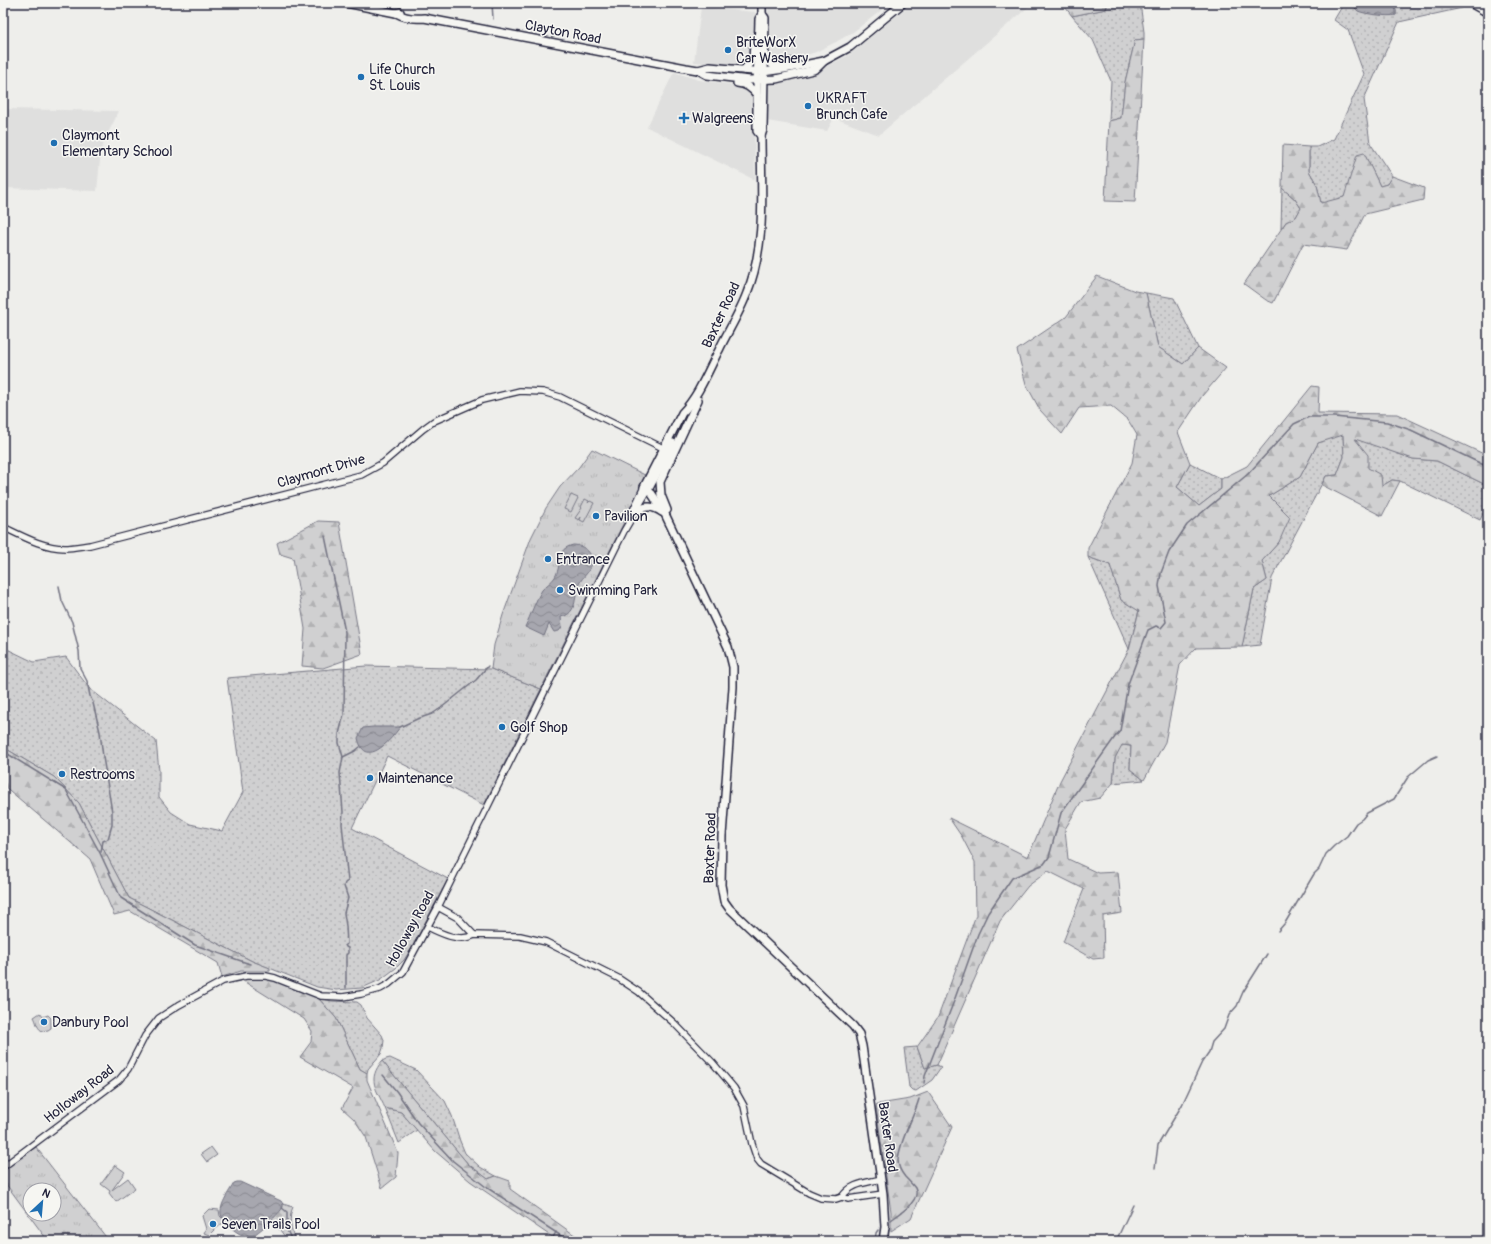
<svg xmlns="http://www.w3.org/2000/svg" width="1491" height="1244" viewBox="0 0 1491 1244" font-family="Pangolin,sans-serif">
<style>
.built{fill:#dfdfde}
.grass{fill:url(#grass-dots);stroke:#797986}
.forest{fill:url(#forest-firs);stroke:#797986}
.park{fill:url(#park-tufts);stroke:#797986;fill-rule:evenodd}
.pitch{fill:#d0d0d1;stroke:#797986}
.water{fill:url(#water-waves);stroke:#727281}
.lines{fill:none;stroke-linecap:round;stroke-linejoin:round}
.stream{stroke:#727281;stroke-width:1.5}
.minor-casing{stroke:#22223b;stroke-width:8}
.major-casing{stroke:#22223b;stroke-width:10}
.minor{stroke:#f6f6f2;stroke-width:5.5}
.major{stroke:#f6f6f2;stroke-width:7}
.poi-dot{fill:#1f6fb2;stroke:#f6f6f2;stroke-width:1.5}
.labels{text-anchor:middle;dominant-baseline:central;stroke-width:3;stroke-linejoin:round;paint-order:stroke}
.street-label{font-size:14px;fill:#22223b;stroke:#f6f6f2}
.poi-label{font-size:14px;fill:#22223b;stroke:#f6f6f2;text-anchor:start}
</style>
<defs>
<pattern id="grass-dots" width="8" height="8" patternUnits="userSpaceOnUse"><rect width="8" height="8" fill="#d0d0d1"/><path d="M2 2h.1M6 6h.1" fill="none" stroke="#b2b2b4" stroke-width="1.8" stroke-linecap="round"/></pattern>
<pattern id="forest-firs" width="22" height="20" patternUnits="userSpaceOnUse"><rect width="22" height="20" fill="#d0d0d1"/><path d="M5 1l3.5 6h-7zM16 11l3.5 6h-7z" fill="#b2b2b4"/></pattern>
<pattern id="park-tufts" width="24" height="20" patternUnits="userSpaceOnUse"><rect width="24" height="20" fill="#d0d0d1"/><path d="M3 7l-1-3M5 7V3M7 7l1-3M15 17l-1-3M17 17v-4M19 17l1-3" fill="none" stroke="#b2b2b4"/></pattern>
<pattern id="water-waves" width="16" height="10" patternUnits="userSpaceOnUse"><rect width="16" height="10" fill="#a7a7af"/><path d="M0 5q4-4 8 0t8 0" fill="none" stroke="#888890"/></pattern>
</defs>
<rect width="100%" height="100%" fill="#eeeeeb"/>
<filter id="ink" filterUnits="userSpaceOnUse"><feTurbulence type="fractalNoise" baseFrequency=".025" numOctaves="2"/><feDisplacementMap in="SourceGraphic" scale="8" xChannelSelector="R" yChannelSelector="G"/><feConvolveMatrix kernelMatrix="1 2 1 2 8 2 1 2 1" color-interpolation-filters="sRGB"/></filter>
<g filter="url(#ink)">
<g class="built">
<polygon points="768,3 891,3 853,32 836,42 816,52 797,58 778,63 773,62 766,52"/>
<polygon points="912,3 1033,3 879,135 834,118 827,131 767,121 766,94 768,88 770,84 819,70 849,55"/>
<polygon points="701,7 755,12 750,62 741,67 694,62"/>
<polygon points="674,72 699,80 745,86 754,94 755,180 647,127"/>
<polygon points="3,109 119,111 107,135 101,150 97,191 3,188"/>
</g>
<g class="grass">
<polygon points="1108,3 1140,3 1144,32 1144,39 1135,40 1125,82 1121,118 1109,121 1111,81 1093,40 1072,16 1106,9"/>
<polygon points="1344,3 1353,3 1354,7 1396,15 1396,11 1392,3 1454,3 1462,8 1399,22 1364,99 1370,143 1392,176 1387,184 1380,186 1364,154 1344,197 1321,204 1317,185 1309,171 1309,147 1317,147 1334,139 1364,74 1348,30 1334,20"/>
<polygon points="1282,188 1295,199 1301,208 1296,217 1286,222 1281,229"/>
<polygon points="1146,293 1174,298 1198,348 1183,364 1158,347"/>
<polygon points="1343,434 1344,457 1337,475 1326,476 1272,578 1260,645 1242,647 1254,589 1267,580 1262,561 1279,542 1269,496 1300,477 1318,443"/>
<polygon points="1355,438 1413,459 1437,461 1488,486 1488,503 1480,520 1400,481 1392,480 1382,486 1367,468"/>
<polygon points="1190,463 1221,479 1221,489 1199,506 1177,487"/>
<polygon points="1088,557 1110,565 1121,600 1139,610 1129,649"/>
<polygon points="3,647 34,662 66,657 89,688 156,741 159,771 159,797 171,812 190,824 222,831 243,792 227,678 366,666 491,669 541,689 484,805 387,756 352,828 448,879 411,949 404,960 396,968 380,980 362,988 336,990 317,987 252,961 129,898 79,803 54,777 3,747"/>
<polygon points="1121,745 1131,746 1130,769 1144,780 1113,783 1115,758"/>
<polygon points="318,998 332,1001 357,1002 361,1005 367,1018 382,1035 384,1040 383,1048 381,1054 368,1069 367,1073 360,1069 336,1018"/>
<polygon points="917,1047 925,1068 937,1065 941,1067 932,1080 916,1091 912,1090 909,1087 904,1048"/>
<polygon points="390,1058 416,1070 445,1101 452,1116 460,1141 465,1153 480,1167 496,1176 488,1179 468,1164 382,1061 386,1059"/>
<polygon points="385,1108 401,1112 417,1130 399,1143"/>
</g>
<g class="forest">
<polygon points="1062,3 1108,3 1106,9 1072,16"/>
<polygon points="1144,39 1135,202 1105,201 1109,121 1121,118 1125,82 1135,40"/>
<polygon points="1283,145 1309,147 1309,171 1317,185 1321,203 1344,197 1357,155 1364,153 1380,186 1387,184 1392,176 1424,188 1423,200 1365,214 1347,250 1303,244 1273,303 1266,300 1244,284 1286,222 1296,217 1301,208 1295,199 1282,188"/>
<polygon points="1097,276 1135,291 1146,293 1158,347 1183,364 1198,348 1226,368 1202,396 1178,432 1190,463 1177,487 1199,506 1221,489 1221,479 1247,466 1312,386 1319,387 1318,413 1397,414 1488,456 1488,486 1437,461 1413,459 1355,439 1368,455 1368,468 1381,475 1382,486 1392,480 1400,481 1382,516 1322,485 1326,476 1337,475 1344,457 1343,435 1318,443 1300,477 1269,496 1290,517 1279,542 1262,561 1267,580 1254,589 1242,647 1196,648 1180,665 1165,742 1144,780 1130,769 1131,746 1122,745 1115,758 1113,783 1100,798 1081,802 1065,829 1068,859 1098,873 1118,872 1122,913 1103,916 1104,958 1093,959 1063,942 1084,889 1048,871 1028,886 1000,921 937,1065 925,1068 917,1047 938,1017 976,915 975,862 962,837 949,818 1028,857 1060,781 1129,649 1139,611 1121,600 1110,565 1088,557 1088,548 1132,463 1137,435 1128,420 1111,406 1079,408 1062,434 1040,410 1026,384 1017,350 1066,317"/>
<polygon points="318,521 339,522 362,654 323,668 302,666 305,629 293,558 280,554 277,543"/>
<polygon points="3,747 54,777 79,803 129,898 252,961 270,968 270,971 241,971 222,977 218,963 130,911 114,915 90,859 3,785"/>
<polygon points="260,978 284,983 318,998 336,1018 360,1069 367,1073 367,1080 398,1153 396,1177 382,1188 366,1137 354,1119 342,1108 353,1088 300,1057 311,1042 312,1031 304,1019 240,979"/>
<path d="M 382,1061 L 468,1164 L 488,1179 L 496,1176 L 510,1181 L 510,1189 L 583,1241 L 558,1241 L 470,1181 L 435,1151 L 401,1112 L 385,1108 C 376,1088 367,1080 382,1061 Z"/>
<polygon points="928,1092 952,1127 911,1218 891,1231 891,1212 876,1106 879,1104 910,1099"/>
<path d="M 283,1204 L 293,1207 C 288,1217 291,1231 295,1241 L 288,1241 L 272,1219 L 282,1208 Z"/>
</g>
<g class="park">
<polygon points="592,449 647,476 541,689 491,669 494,645 503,615 531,538 546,508 560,487 579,467"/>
<path d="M 36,1147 L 39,1151 L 109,1241 L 48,1241 L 3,1180 L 3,1171 ZM 30,1190 L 54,1190 L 54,1214 L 30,1214 Z"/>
</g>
<g class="pitch">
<polygon points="571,495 578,498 571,512 564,509"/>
<polygon points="585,499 589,501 588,503 590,501 594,503 584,522 580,520 581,517 579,520 575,518 582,508 581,507"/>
<path d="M 40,1013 L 43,1017 L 48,1015 L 51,1018 L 51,1028 L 48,1030 L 42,1031 C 36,1027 37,1022 34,1017 Z"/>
<polygon points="211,1147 217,1155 207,1162 201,1154"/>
<polygon points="115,1165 125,1172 112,1190 128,1178 135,1188 116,1202 109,1193 110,1191 101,1184"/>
<polygon points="209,1209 219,1210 220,1216 225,1221 217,1228 215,1227 213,1228 214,1230 209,1235 204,1233 206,1229 202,1216"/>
</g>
<g class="water">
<path d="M 1353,3 L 1392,3 L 1396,10 L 1396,15 C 1389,17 1364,14 1358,11 C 1355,9 1354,6 1353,3 Z"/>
<path d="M 573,545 C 586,545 598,557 589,570 C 587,574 583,577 580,582 C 573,595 579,613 561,617 L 562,627 L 559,631 L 554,632 L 549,624 L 544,636 L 525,627 C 531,615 535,601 542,590 C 546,585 552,582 555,577 C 563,563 554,550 573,545 Z"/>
<path d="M 373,727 L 400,727 C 391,740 365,770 358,738 L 363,728 Z"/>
<path d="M 237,1182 L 240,1182 L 281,1201 C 283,1204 283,1204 283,1207 C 281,1212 257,1235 251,1236 C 245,1237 239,1234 234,1230 C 230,1227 224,1221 222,1217 C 217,1207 230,1191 234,1183 Z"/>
</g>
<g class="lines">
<g class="stream">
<polyline points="492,3 493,19"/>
<polyline points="325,536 345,632 344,714 339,734 339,743 343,757 340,773 343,812 342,824 348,881 345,883 344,886 348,898 344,913 346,926 347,944 345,945 346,947 348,948 348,953 346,955 346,988"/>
<polyline points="59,586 62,601 72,622 79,651 80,668 87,681 90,696 93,703 100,732 103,757 112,812 112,825 108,839 103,841 101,852"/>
<polyline points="400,727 417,719 432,714 441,708 476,680 488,666"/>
<polyline points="3,751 66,790 100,853 121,898 195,945 250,964"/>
<polyline points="343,757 355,751 360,747"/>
<polyline points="1278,931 1285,923 1314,874 1319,869 1326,854 1334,846 1347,836 1356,823 1362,819 1367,813 1394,799 1408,777 1428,760 1437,756"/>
<polyline points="383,1075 397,1092 418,1123 453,1161 486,1187 569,1241"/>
<polyline points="924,1083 925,1076 954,1001 978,934 988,913 1012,878 1044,864 1049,857 1061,813 1115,737 1120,731 1128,684 1148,630 1156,626 1161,628 1166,622 1159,586 1161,573 1169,552 1187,525 1248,474 1294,424 1309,417 1334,417 1387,422 1411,430 1488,467"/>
<polyline points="1155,1168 1158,1145 1182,1105 1202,1062 1209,1052 1212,1042 1224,1029 1229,1015 1237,1006 1243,992 1267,954"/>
<polyline points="282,1208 287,1212 287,1230 292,1241"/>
<path d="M 891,1220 C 899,1214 922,1200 915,1188 C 912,1184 908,1180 905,1177 C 900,1171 898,1167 898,1160 C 900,1139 913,1120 919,1099"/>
<polyline points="551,1241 556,1232"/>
<polyline points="875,1241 876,1233 878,1230"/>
<polyline points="1116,1241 1133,1205"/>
</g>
<defs>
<g id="minor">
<polyline points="628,521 644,487"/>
<path d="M 3,527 C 22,536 43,548 65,548 C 73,548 82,546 90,545 L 361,475 L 383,463 L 423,429 L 434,421 L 482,400 L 520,391 L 543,392 L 560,397 L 667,450"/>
<polyline points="438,907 458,918 474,935"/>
<path d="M 428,927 C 440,933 460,943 474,935 L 520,936 L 546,942 L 618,978 L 639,992 L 674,1023 L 713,1063 L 734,1088 L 744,1106 L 752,1144 L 757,1159 L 761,1164 L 809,1193 L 821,1198 L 836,1199 L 842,1197 L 848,1199 L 883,1194"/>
<polyline points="3,1167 119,1080 128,1069 145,1036 159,1018 179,1005 223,981 246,976 266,976 275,978 321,996 343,997 361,994 380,989 389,984 403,972 438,907 624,531 648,490"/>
<path d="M 842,1197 C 851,1183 866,1183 881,1179"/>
</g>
<g id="major">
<polyline points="346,3 396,13 400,12"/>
<path d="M 762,3 L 762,14 L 765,18 L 763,130 L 761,136 C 761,188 767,244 747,293 C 740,312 728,331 719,350 C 708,371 699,395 682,413 L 644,487 L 652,494 L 665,514 L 728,647 L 733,667 L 733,687 L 722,836 L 721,885 L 724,901 L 729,908 L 853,1026 L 859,1034 L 862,1046 L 883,1194 L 885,1227 L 883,1241"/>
<polyline points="1470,3 1488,13"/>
<path d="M 396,13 C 405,18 415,19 424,18 L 686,68 L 698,70 L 710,67 L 763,72 L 784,69 L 824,61 L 850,47 L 903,3"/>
<polyline points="765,54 768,61 773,65 790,62 798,66"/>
<polyline points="698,70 707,75 750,80 776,79 813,70 817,68 824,61"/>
<polyline points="744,70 753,59 754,43 756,41"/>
<path d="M 737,83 C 746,84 751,87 757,95"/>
<polyline points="761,136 757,131 757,87 759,19 762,14"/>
<polyline points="648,490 673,443"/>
<polyline points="667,510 661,495 660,482 698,400"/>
<path d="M 637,511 C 646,505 653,506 662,512"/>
</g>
</defs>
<use href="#minor" class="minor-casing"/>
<use href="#major" class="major-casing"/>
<use href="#minor" class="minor"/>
<use href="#major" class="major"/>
</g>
</g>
<g class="poi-dot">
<circle cx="728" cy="50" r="4"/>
<circle cx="361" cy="77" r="4"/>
<circle cx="808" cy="106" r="4"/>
<path d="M682 112h4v4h4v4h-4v4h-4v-4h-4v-4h4z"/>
<circle cx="54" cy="143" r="4"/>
<circle cx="596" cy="516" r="4"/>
<circle cx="548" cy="559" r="4"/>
<circle cx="560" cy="590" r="4"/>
<circle cx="502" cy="727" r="4"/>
<circle cx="62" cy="774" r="4"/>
<circle cx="370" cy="778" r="4"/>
<circle cx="44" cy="1022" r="4"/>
<circle cx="213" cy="1224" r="4"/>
</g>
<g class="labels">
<g class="street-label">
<text transform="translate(563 32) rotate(11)">Clayton Road</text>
<text transform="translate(721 315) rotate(-65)">Baxter Road</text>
<text transform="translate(321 471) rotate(-16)">Claymont Drive</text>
<text transform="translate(710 848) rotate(-88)">Baxter Road</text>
<text transform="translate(410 929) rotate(-61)">Holloway Road</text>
<text transform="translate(79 1094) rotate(-38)">Holloway Road</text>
<text transform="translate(888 1137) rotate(82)">Baxter Road</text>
</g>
<g class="poi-label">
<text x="736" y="42">BriteWorX<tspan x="736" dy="16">Car Washery</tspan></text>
<text x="369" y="69">Life Church<tspan x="369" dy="16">St. Louis</tspan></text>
<text x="816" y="98">UKRAFT<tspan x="816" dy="16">Brunch Cafe</tspan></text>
<text x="692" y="118">Walgreens</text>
<text x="62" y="135">Claymont<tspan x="62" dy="16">Elementary School</tspan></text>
<text x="604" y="516">Pavilion</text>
<text x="556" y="559">Entrance</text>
<text x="568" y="590">Swimming Park</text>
<text x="510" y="727">Golf Shop</text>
<text x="70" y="774">Restrooms</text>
<text x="378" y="778">Maintenance</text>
<text x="52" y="1022">Danbury Pool</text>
<text x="221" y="1224">Seven Trails Pool</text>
</g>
</g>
<rect width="1491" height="1244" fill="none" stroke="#f6f6f2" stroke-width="16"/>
<rect x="8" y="8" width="1475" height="1228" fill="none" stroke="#22223b" stroke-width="1.5" filter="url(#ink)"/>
<g transform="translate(42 1202) rotate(26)"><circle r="19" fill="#f6f6f2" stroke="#a1a1a9"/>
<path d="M0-3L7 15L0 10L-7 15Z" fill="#1f6fb2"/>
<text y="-6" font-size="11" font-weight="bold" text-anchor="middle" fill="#22223b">N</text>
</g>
</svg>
